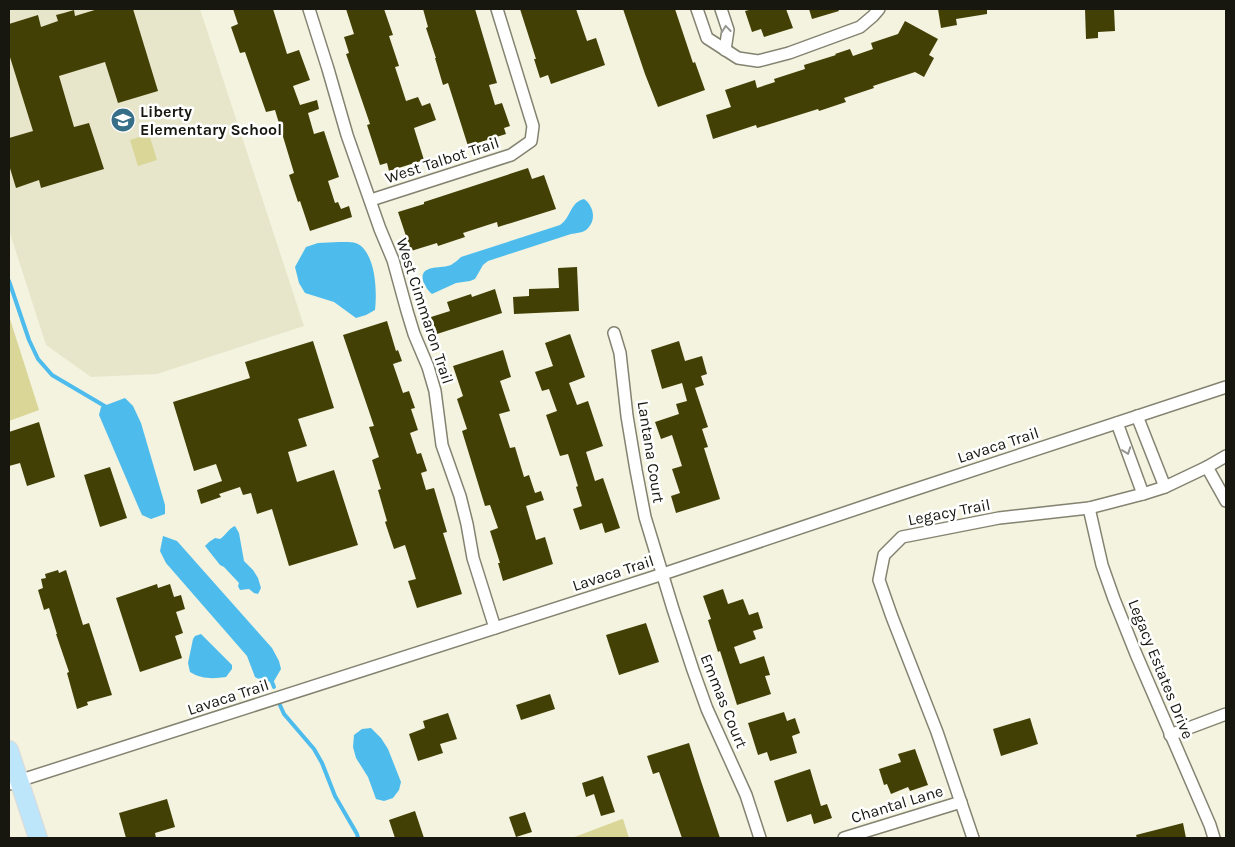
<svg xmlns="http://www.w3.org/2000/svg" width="1235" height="847" viewBox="0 0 1235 847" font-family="Karla,sans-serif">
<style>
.built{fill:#e7e6cb}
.green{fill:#d9d697}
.water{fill:#4dbced}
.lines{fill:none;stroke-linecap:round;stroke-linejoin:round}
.stream{stroke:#4dbced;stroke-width:4}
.building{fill:#434006}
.minor-casing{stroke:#848371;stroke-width:14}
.primary-casing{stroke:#dadad9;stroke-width:20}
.minor{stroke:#fff;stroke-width:11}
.primary{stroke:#bee6fa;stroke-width:18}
.oneway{stroke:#979793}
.labels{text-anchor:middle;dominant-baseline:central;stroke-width:5;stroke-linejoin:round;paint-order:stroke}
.poi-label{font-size:16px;font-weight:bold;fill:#171710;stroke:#fff;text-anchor:start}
.street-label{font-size:16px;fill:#171710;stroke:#fff}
</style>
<rect width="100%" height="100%" fill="#f3f3df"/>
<polygon class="built" points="9,9 200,9 304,326 157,374 91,377 46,345 9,230"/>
<g class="green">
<polygon points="149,134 157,160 138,166 130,140"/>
<polygon points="9,316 39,410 9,421"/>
<polygon points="623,819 629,838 572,838 622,819"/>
</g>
<g class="water">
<path d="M 584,199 C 594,206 597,221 586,230 C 582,233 576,233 571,234 L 488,261 L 483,265 L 475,279 L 470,281 L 456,283 L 432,294 C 428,291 425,286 423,281 C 419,264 442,269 451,265 C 454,263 458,260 461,257 L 560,225 C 571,218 570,202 584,199 Z"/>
<path d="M 339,242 C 347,242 356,241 361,246 C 376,259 377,292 375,310 L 366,315 L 356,318 L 334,302 L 305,293 L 299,283 L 295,267 L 306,247 L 318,243 Z"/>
<polygon points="125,398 133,406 141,423 165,505 165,514 151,519 142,515 138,506 99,415 101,407"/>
<path d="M 235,526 L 239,533 L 244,561 L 253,570 L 258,578 L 261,588 L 258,594 L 254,593 L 249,589 L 240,590 L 238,586 L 239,583 L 224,567 L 220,565 L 205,546 L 209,542 L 215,538 L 220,539 C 226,535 228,529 235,526 Z"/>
<polygon points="163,536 177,541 272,648 279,661 281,669 274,681 264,682 255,677 247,656 166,563 160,551"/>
<path d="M 201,634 L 232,665 L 232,669 L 226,677 C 213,679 201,679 190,672 L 188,663 L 193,639 L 195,636 Z"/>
<polygon points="371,728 381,738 388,749 401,782 399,790 393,798 384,801 376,799 368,777 356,758 353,747 354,735 362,729"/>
</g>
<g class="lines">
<g class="stream">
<polyline points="9,281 29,340 38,359 52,375 108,408"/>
<polyline points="270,677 274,687"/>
<polyline points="279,703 284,714 314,749 322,763 335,796 357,834 358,838"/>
</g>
</g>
<g class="building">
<polygon points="98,9 133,9 158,91 118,103 105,62 59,76 74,127 89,123 104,169 41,188 39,180 16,188 9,165 9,138 33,131 9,54 9,24 38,15 41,27 58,21 56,15 64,13 74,10 75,16"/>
<polygon points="233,9 273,9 287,54 299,50 310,80 293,86 300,105 317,100 319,109 308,113 314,134 324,131 339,177 328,181 335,203 338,202 341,209 349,206 352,217 310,231 300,201 298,202 289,175 294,173 275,110 266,112 245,52 240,53 231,27 238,24"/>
<polygon points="346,9 384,9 393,35 389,36 399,66 395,67 406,101 418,97 422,106 430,103 436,120 414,128 424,160 389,171 387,163 380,165 367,125 370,124 346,54 349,53 344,37 354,34"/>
<polygon points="423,9 475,9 497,83 489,85 495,105 502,103 510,126 504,128 506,134 468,146 448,83 443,85 435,58 436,58 426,28 428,27"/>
<polygon points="520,9 576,9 587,41 596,38 605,65 551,84 548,75 540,78 534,59 536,59"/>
<polygon points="623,9 675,9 693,63 695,62 705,90 658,107 645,74"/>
<polygon points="753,9 786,9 793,28 764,37 761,29 752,32 745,11"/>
<polygon points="809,9 838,9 839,11 812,19"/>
<polygon points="938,9 987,9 987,14 956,19 957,25 941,28"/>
<polygon points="1085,9 1114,9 1115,31 1098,32 1098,38 1086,39"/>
<polygon points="905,21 938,39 929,55 934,58 924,77 915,72 873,86 874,88 844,98 846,102 819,111 818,109 757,128 756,125 713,139 706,115 731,107 725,90 755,80 757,88 775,82 774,79 805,69 804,65 836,55 835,54 850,49 853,56 873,49 871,43 898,34"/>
<polygon points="528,168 532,179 544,175 556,209 498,227 497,222 463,233 465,237 438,246 437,243 411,251 398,212 424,204 424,202"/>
<polygon points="577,267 579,311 514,314 513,297 529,296 529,289 559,288 558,268"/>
<polygon points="495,289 502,313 437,334 431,317 450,311 447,302 471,294 472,297"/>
<polygon points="387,321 396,351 398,350 402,361 393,364 403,393 409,391 415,408 411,409 418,430 410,433 417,454 421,453 427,471 421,473 426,490 434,488 447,532 443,533 462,594 417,608 408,581 416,579 405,545 394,549 385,522 387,521 378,490 381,489 372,460 379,457 369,427 374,426 343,335"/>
<polygon points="570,334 585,377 569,383 577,405 588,401 603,446 586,452 595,481 603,478 620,528 605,533 602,523 580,530 573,509 582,506 576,487 578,486 568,454 560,456 546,415 557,411 549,389 542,391 535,372 553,366 545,343"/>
<polygon points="313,341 334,408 298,419 307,446 288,452 297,482 334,470 358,545 289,566 272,509 257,514 251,493 243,495 240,487 219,494 221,497 201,504 197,490 222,481 216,464 194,471 173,402 250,378 245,362"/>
<polygon points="679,341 685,361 702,356 707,374 701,376 704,385 695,388 708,427 702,429 708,447 704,448 720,499 676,513 671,496 680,493 672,469 682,466 672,435 661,439 655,422 679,414 676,404 687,401 682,383 662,389 651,350"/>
<polygon points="503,350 511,377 500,381 510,411 499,414 510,448 515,447 524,477 529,475 535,493 541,491 544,500 526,506 536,540 545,537 553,564 503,581 498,563 500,563 490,531 498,528 490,505 485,506 462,431 467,429 457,399 463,396 453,366"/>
<polygon points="39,422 55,477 27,486 20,463 9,466 9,432"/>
<polygon points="110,467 127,518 100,527 84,475"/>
<polygon points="58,570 59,573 66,570 83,625 89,623 112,695 87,702 88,705 77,709 67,673 69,672 56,634 57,634 49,608 44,610 38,590 43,588 41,579 46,578 45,574"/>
<polygon points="157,584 158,588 170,584 174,597 181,595 185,609 176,612 183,633 175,636 182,658 140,672 116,598"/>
<polygon points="723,589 728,604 743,599 749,615 758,612 763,628 753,631 756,639 734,647 740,664 764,656 770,675 765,676 771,694 737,705 720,651 718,652 708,620 711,619 703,596"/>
<polygon points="646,623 659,662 619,675 606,635"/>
<polygon points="550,694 555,709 521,720 516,705"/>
<polygon points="784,712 787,721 795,718 800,733 792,736 797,753 770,761 767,752 758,755 748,723"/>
<polygon points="448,713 457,739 440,744 443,753 418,761 409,734 425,728 423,721"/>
<polygon points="1030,718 1038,744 1001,756 993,729"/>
<polygon points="689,743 700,778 720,838 682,838 659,772 653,774 647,756"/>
<polygon points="915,749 928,785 910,791 908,787 891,794 887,784 884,785 879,769 901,762 898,754"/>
<polygon points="810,769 821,806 827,804 832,818 814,824 811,814 787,822 774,781"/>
<polygon points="603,776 615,812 601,816 594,794 586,797 582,783"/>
<polygon points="167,799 175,827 155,833 156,838 126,838 119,813"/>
<polygon points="415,811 424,838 395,838 389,820"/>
<polygon points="525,812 532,832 516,837 509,817"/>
<polygon points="1183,823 1186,838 1137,838 1136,835"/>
</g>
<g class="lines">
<defs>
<g id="minor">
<polyline points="309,9 328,69 347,135 380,229 393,260 407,311 414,334 428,367 435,391 442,445 460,496 467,524 473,558 495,628"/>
<polyline points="697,9 707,38 738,58 758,61 789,53 860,27 873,16 879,9"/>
<polyline points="721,9 728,30 725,50"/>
<polyline points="371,200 511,155 531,141 533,126 497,9"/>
<polyline points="614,333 620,353 627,416 636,470 645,517 673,609 693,670 707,709 746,795 760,838"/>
<polyline points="1137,416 1165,487"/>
<polyline points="1117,423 1143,494"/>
<polyline points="1207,467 1226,501"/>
<polyline points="1089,508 1102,565 1114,599 1136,654 1210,825 1214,838"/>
<polyline points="1170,735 1226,714"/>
<polyline points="9,784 663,574 892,497 1226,387"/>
<polyline points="844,838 961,802"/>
<polyline points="973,838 937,732 892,617 879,580 884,555 902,537 999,518 1089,508 1143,494 1165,487 1207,467 1226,456"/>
</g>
<polyline id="primary" points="9,750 38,838"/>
</defs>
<use href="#minor" class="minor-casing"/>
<use href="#primary" class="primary-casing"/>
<use href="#minor" class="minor"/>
<use href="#primary" class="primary"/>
</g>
<defs><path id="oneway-chevron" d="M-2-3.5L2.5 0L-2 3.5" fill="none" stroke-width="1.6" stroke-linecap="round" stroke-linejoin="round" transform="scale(1.25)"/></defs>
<g class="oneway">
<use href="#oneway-chevron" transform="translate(726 29) rotate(-97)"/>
<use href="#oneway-chevron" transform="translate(1127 451) rotate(70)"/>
</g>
<defs>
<symbol id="school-disc" viewBox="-11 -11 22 22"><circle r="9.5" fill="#376f89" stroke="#fff"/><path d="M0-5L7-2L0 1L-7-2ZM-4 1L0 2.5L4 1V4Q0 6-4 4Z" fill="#fff"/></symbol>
</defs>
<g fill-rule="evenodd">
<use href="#school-disc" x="109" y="106" width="28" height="28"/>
</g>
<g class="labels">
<g class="poi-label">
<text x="140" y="111">Liberty<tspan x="140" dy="18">Elementary School</tspan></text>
</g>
<g class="street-label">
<text transform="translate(442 160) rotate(-18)">West Talbot Trail</text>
<text transform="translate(425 311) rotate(72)">West Cimmaron Trail</text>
<text transform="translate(998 445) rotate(-18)">Lavaca Trail</text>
<text transform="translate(651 452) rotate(81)">Lantana Court</text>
<text transform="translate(949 512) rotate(-11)">Legacy Trail</text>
<text transform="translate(613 573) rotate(-18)">Lavaca Trail</text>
<text transform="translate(1161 669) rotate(68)">Legacy Estates Drive</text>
<text transform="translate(228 697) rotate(-18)">Lavaca Trail</text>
<text transform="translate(724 701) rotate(68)">Emmas Court</text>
<text transform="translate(897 804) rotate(-17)">Chantal Lane</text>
</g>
</g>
<rect width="1235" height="847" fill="none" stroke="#171710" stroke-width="20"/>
</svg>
